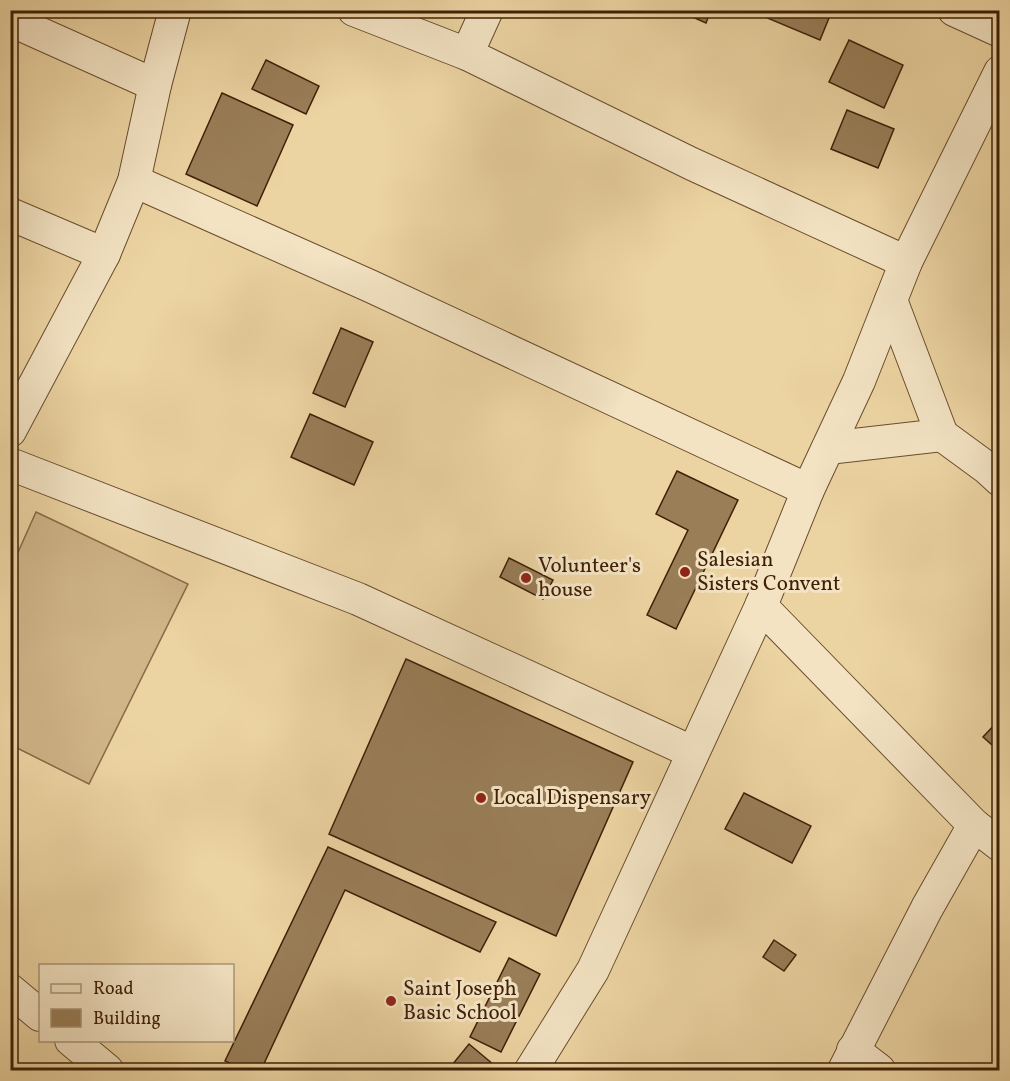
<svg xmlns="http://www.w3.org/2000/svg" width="1010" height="1081" viewBox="0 0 1010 1081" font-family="Vollkorn,serif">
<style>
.garden{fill:#cfb588;stroke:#876a48;stroke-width:1.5}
.building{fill:#997e58;stroke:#3f2007;stroke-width:1.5}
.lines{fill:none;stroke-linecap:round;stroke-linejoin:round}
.minor-casing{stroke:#6a4d2e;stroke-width:34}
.minor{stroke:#f3e3c3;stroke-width:32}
.poi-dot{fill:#8f2418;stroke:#f3e3c3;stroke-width:2}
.labels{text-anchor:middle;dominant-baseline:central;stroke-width:6;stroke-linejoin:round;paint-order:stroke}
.poi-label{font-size:21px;fill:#3f2007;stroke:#f3e3c3;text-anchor:start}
</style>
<rect width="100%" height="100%" fill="#ecd4a2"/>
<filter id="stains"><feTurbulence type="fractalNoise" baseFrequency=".00333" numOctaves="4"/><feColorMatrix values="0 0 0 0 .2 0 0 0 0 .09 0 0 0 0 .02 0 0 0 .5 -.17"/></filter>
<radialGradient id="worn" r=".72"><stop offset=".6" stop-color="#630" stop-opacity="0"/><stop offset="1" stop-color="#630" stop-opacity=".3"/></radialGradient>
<polygon class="garden" points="36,512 188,584 89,784 11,745 11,568"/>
<g class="building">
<polygon points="677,10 711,10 706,23"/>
<polygon points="753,10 825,10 831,13 820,40 753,12"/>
<polygon points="849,40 903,65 884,108 829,82"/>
<polygon points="266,60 319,86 306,114 252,89"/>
<polygon points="222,93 293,125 257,206 186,174"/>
<polygon points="847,110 894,129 878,168 831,149"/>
<polygon points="341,328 373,342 345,407 313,393"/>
<polygon points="310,414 373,442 354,485 291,457"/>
<polygon points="677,471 738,500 676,629 647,615 688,530 656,514"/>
<polygon points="509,558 553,580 543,599 500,577"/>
<polygon points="406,659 633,762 556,936 329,834"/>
<polygon points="1000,719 1000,752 983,737"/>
<polygon points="744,793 811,826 792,863 725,829"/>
<polygon points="328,847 496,922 480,952 345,890 261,1070 245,1070 225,1061"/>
<polygon points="774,940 796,955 784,971 763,957"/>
<polygon points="509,958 540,974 501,1052 470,1037"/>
<polygon points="469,1044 494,1065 489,1070 448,1070"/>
</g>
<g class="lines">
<defs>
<g id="minor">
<polyline points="354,10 467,54 692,164 906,262"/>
<polyline points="954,10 1000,31"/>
<polyline points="10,20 155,85"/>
<polyline points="467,54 487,10"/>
<polyline points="134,181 370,286 808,490"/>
<polyline points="10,214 104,254"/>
<polyline points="891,300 942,435 987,468 1000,480"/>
<polyline points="10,431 104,254 134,181 155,85 175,10"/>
<polyline points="828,448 942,435"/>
<polyline points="10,464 358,599 692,752"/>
<polyline points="761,606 974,825 1000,845"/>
<polyline points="10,990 40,1015"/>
<polyline points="71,1040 107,1070"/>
<polyline points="853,1050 879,1070"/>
<polyline points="531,1070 593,970 761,606 808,490 859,381 906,262 1000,72"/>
<polyline points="844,1070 927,908 974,825"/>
</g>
</defs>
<use href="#minor" class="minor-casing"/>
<use href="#minor" class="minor"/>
</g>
<g class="poi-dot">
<circle cx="685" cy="572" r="6"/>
<circle cx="526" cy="578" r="6"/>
<circle cx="481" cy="798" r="6"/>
<circle cx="391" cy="1001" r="6"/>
</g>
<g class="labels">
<g class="poi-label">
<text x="697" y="560">Salesian<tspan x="697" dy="24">Sisters Convent</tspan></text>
<text x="538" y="566">Volunteer's<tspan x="538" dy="24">house</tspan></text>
<text x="493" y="798">Local Dispensary</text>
<text x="403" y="989">Saint Joseph<tspan x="403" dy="24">Basic School</tspan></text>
</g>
</g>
<rect width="1010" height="1081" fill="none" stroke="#ecd4a2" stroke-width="36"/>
<rect x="12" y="12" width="986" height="1057" fill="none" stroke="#3f2007" stroke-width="3"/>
<rect x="18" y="18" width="974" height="1045" fill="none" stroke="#3f2007" stroke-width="1.5"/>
<rect x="39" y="964" width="195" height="78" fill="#f3e3c3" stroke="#ab9578" stroke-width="1.5"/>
<rect x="51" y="984" width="30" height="9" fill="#f3e3c3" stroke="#ab9578" stroke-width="1.5"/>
<text x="93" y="994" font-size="18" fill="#3f2007">Road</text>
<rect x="51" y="1009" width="30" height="18" fill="#997e58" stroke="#ab9578" stroke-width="1.5"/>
<text x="93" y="1024" font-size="18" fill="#3f2007">Building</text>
<rect width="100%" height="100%" filter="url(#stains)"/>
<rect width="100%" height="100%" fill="url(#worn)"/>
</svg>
